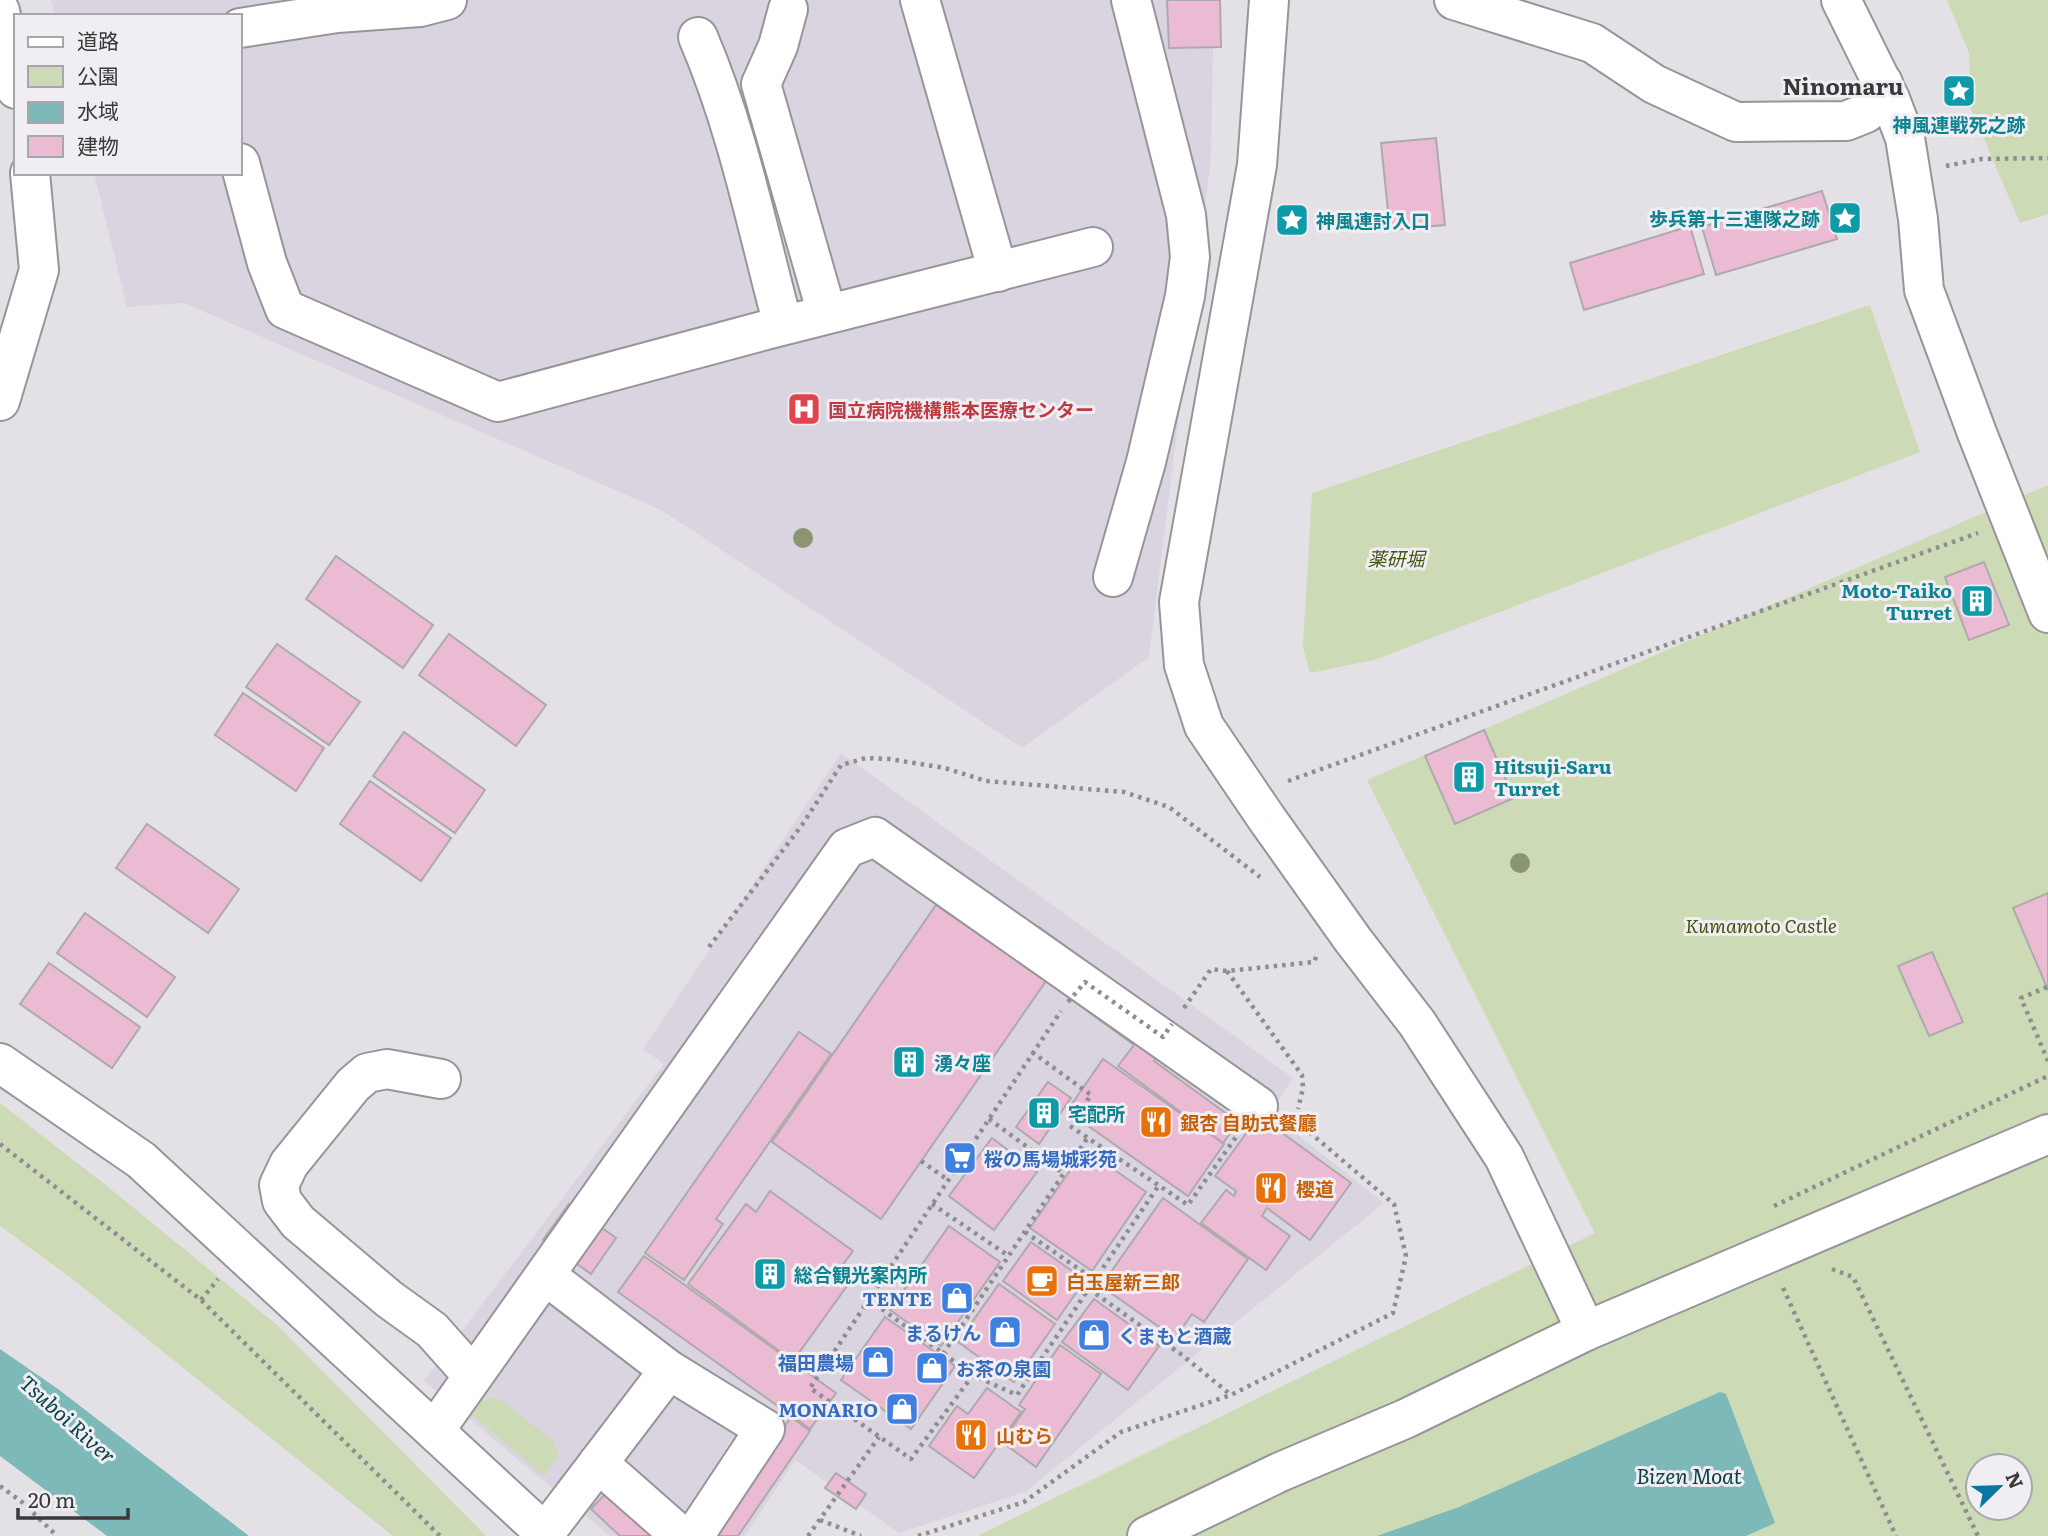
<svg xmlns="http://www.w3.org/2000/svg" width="2048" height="1536" viewBox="0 0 2048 1536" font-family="Literata,'Noto Sans JP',serif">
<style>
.built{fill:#d9d4df}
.green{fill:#cddab6;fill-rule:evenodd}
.water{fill:#7cb9b8}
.building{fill:#eabbd3;stroke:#aeaaac;stroke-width:2}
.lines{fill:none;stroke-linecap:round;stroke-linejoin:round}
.minor-casing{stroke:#979599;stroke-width:42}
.path{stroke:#8e8d8f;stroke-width:4.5;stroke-dasharray:3.5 5;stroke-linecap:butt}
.minor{stroke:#fff;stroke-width:38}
.path-bridge{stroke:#8e8d8f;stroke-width:4.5;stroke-dasharray:3.5 5;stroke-linecap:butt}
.tree{fill:#8c9572}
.labels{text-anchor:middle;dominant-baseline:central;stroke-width:6;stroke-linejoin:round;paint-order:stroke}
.culture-label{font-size:19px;font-weight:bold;fill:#0d838f;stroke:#f0eef2;text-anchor:start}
.health-label{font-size:19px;font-weight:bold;fill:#be3a42;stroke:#f0eef2;text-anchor:start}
.park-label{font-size:19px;font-style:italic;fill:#445613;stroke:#f0eef2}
.food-label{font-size:19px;font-weight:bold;fill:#c56008;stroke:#f0eef2;text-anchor:start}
.shop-label{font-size:19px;font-weight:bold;fill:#366cbe;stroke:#f0eef2;text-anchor:end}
.water-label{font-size:21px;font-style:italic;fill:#084243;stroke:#f0eef2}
.quarter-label{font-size:23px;font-weight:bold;fill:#39393a;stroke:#f0eef2}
</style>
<rect width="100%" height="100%" fill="#e3e1e5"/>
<g class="built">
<polygon points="51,0 1214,0 1211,158 1149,657 1022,748 661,510 184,303 127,307 94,173 240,173 240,16 55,16"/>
<polygon points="841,753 1293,1078 1270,1113 1384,1203 1025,1492 899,1533 795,1460 745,1536 610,1536 424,1381 664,1064 643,1049"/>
</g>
<g class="green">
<polygon points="1947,0 2048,0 2048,214 2020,223 1971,109 1969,53"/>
<polygon points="1870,305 1920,452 1374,660 1310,673 1303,647 1312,493"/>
<path d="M 2048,485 L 2048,1536 L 977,1536 L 1595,1233 L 1367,780 ZM 1978,1466 L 2020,1466 L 2020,1508 L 1978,1508 Z"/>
<polygon points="0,1103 107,1186 277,1325 486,1536 393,1536 70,1277 0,1226"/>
<polygon points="494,1398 502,1401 554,1441 558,1456 544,1476 470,1413 480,1402"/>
</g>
<g class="water">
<polygon points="0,1349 58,1389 249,1536 107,1536 0,1456"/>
<polygon points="1720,1392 1726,1394 1775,1523 1746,1536 1377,1536 1459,1507"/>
</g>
<g class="building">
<polygon points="1167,0 1220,0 1221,47 1169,48"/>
<polygon points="1436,138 1445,225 1390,230 1381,143"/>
<polygon points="1822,191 1837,239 1716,275 1702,227"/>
<polygon points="1690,226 1704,274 1584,310 1570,263"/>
<polygon points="336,556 433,625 403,668 306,599"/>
<polygon points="1984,562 2009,625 1969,640 1945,577"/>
<polygon points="449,634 546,705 516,746 419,675"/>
<polygon points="277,644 360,702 329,745 246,687"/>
<polygon points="243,693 324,748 296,791 215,735"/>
<polygon points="1484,730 1514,798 1455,824 1425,756"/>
<polygon points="404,732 485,790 455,833 373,776"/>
<polygon points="370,781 451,838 421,881 340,824"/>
<polygon points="147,824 239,889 208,933 116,868"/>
<polygon points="2048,893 2048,990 2013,908"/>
<polygon points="936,905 1046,981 881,1219 772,1142"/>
<polygon points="85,913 175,977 147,1017 57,953"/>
<polygon points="1039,927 1178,1028 1154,1061 1238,1122 1223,1143 1118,1066 1134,1045 1016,959"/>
<polygon points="1932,952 1963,1022 1929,1036 1898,966"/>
<polygon points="49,963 140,1027 112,1068 20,1004"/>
<polygon points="799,1032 831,1054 716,1219 723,1224 684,1280 645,1253"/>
<polygon points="1103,1059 1224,1144 1188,1196 1067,1111"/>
<polygon points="1048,1082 1071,1098 1039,1144 1016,1127"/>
<polygon points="1259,1116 1351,1183 1310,1240 1267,1208 1262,1216 1290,1236 1266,1270 1201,1223 1226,1190 1234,1196 1236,1191 1215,1176"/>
<polygon points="992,1138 1037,1172 994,1230 949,1196"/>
<polygon points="1085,1149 1146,1192 1092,1271 1030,1228"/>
<polygon points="770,1191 853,1251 839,1270 852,1279 793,1361 688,1284 746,1204 756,1212"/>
<polygon points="1163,1198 1248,1259 1204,1322 1192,1314 1175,1338 1101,1286"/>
<polygon points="569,1204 616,1238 591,1274 543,1240"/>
<polygon points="949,1226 1000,1262 941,1346 890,1310"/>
<polygon points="1031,1242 1085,1280 1057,1320 1003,1281"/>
<polygon points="644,1256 836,1393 810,1429 618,1292"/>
<polygon points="999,1284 1055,1324 1014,1382 958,1342"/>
<polygon points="1094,1299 1159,1346 1128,1390 1062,1342"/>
<polygon points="885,1317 955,1366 911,1429 841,1380"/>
<polygon points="1060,1345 1101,1374 1036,1467 1002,1442 1025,1409 1019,1405"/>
<polygon points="987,1388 1021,1412 974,1478 929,1446 957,1406 968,1414"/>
<polygon points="791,1417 810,1431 738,1536 711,1536"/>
<polygon points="836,1473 866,1494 856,1509 825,1488"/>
<polygon points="608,1491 658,1536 620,1536 591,1509"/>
</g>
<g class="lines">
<defs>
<g id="minor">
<polyline points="920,0 998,272"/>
<polyline points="1269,0 1257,165 1179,602 1184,665 1204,726 1267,819 1353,940 1417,1023 1504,1157 1586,1331"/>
<polyline points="1454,0 1592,43 1654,84 1736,122 1846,121 1866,113 1883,83"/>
<polyline points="1841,0 1890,99 1905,138 1918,219 1924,290 1977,433 2048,613"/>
<polyline points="788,9 778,46 761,84 827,314"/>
<polyline points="0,11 16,89"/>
<polyline points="240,28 337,13 420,7 447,0"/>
<path d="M 698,37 C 738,130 757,228 783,325"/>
<polyline points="240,163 267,263 285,309 498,402 766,330 1093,247"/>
<polyline points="0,401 39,270 30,173"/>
<polyline points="1113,577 1146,462 1185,296 1190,257 1186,215 1131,0"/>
<polyline points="0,1063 141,1160 548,1536"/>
<polyline points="441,1079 387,1069 367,1073 353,1085 289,1164 279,1185 282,1201 298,1222 389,1299 432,1330 473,1376"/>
<polyline points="545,1275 669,1370 765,1429 694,1536"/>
<polyline points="435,1430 847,848 875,837 1258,1106"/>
<polyline points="598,1463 681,1536"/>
<polyline points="545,1533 669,1370"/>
<polyline points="1147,1536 1280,1472 1405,1419 1586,1331 2048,1134"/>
</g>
</defs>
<use href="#minor" class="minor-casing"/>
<g class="path">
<polyline points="1946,166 1981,159 2048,158"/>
<polyline points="1288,781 1978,533"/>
<polyline points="709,947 802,825 841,765 866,758 889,759 945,768 986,781 1124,792 1169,807 1260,877"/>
<polyline points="1227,971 1302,1075 1303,1088 1298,1109"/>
<polyline points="2047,987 2021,998 2048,1061"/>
<polyline points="1184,1008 1211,969 1227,971 1314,962 1317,955"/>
<polyline points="1032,1052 1091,1095 1070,1126 1188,1205 1236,1137"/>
<polyline points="989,1119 1063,1173"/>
<polyline points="0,1144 201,1300 440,1536"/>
<polyline points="921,1161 948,1180"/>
<polyline points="932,1204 1009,1256"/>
<polyline points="1774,1206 2048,1076"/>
<polyline points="1025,1232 1095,1280"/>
<polyline points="1832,1269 1853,1277 1978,1536"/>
<polyline points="1783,1288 1896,1536"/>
<polyline points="1089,1289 1182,1355 1231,1395"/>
<polyline points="868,1299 973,1375 1017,1395 1159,1185"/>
<polyline points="201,1300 218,1279"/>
<polyline points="943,1354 1088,1137"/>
<polyline points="973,1375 911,1459 810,1388 1061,1011"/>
<polyline points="0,1486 22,1502 57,1536"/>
<polyline points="820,1520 861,1536"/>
<polyline points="808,1536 879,1437"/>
<polyline points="918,1536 1024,1502 1121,1432 1231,1395 1393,1313 1406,1256 1394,1204 1295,1120 1296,1117"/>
</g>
<use href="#minor" class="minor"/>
<polyline class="path-bridge" points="1068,1002 1085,982 1163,1037 1172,1024"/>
</g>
<g class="tree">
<circle cx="803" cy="538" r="10"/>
<circle cx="1520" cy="863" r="10"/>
</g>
<defs>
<symbol id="sight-square" viewBox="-11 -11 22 22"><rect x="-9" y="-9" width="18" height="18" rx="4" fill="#0f9aa8" stroke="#f0eef2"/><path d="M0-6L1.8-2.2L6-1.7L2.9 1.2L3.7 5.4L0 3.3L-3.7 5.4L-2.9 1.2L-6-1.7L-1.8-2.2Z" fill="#fff"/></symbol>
<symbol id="hospital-square" viewBox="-11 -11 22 22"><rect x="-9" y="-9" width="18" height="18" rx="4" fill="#e0444e" stroke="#f0eef2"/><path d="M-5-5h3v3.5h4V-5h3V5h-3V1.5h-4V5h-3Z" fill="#fff"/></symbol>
<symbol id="building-square" viewBox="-11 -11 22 22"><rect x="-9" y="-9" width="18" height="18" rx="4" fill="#0f9aa8" stroke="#f0eef2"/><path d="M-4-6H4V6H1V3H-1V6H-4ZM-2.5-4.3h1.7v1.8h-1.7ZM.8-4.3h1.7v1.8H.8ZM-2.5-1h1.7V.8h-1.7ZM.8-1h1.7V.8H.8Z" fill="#fff"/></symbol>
<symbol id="restaurant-square" viewBox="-11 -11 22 22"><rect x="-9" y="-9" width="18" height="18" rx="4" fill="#e8710a" stroke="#f0eef2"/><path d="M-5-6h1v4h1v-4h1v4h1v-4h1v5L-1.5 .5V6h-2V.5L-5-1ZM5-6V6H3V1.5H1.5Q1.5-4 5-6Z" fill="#fff"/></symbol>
<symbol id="supermarket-square" viewBox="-11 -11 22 22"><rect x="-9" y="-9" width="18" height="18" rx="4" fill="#3f7fe0" stroke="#f0eef2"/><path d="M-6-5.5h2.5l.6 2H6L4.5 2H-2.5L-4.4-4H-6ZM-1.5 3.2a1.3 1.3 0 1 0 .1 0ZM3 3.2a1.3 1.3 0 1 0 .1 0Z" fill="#fff"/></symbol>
<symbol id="cafe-square" viewBox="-11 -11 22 22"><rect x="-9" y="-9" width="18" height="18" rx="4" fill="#e8710a" stroke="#f0eef2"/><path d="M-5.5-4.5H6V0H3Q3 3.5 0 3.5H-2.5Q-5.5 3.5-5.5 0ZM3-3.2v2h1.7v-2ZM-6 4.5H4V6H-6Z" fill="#fff"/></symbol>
<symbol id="shop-square" viewBox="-11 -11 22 22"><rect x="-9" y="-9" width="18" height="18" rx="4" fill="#3f7fe0" stroke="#f0eef2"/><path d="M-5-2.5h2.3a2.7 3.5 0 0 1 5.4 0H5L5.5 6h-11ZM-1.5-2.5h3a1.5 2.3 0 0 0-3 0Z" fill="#fff"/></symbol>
</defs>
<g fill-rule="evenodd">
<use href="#sight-square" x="1940" y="72" width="38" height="38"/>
<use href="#sight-square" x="1826" y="199" width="38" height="38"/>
<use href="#sight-square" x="1273" y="201" width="38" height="38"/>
<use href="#hospital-square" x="785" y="390" width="38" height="38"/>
<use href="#building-square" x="1958" y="582" width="38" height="38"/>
<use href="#building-square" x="1450" y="758" width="38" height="38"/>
<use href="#building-square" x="890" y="1043" width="38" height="38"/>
<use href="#building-square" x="1025" y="1094" width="38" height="38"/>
<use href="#restaurant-square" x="1137" y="1103" width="38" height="38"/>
<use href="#supermarket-square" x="941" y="1139" width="38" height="38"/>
<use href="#restaurant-square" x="1252" y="1169" width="38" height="38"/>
<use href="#building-square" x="751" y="1255" width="38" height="38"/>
<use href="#cafe-square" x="1023" y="1262" width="38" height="38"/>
<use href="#shop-square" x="938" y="1279" width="38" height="38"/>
<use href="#shop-square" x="986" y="1313" width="38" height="38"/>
<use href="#shop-square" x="1075" y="1316" width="38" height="38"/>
<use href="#shop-square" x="859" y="1343" width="38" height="38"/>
<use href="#shop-square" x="913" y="1349" width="38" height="38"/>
<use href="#shop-square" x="883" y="1390" width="38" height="38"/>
<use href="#restaurant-square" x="952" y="1416" width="38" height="38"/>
</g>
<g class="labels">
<g class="culture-label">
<text x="1959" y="124" text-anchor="middle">神風連戦死之跡</text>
<text x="1820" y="218" text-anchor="end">歩兵第十三連隊之跡</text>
<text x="1316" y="220">神風連討入口</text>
<text x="1952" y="590" text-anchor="end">Moto-Taiko<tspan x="1952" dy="22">Turret</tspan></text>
<text x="1494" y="766">Hitsuji-Saru<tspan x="1494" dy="22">Turret</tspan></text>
<text x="934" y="1062">湧々座</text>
<text x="1068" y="1113">宅配所</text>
<text x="794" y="1274">総合観光案内所</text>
</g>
<g class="health-label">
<text x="828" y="409">国立病院機構熊本医療センター</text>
</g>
<g class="park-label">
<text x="1396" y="558">薬研堀</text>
<text x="1761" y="925">Kumamoto Castle</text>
</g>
<g class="food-label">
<text x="1180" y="1122">銀杏 自助式餐廳</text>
<text x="1296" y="1188">櫻道</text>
<text x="1066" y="1281">白玉屋新三郎</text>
<text x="996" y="1435">山むら</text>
</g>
<g class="shop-label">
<text x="984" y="1158" text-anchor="start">桜の馬場城彩苑</text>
<text x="932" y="1298">TENTE</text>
<text x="981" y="1332">まるけん</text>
<text x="1118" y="1335" text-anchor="start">くまもと酒蔵</text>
<text x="854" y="1362">福田農場</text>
<text x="956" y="1368" text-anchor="start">お茶の泉園</text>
<text x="878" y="1409">MONARIO</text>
</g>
<g class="water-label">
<text transform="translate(69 1418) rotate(42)">Tsuboi River</text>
<text x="1689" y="1474">Bizen Moat</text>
</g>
<g class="quarter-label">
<text x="1843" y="85">Ninomaru</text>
</g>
</g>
<rect x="14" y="14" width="228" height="161" fill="#f0eef2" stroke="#a7a6a8" stroke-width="2"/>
<rect x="28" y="37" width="35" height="10" fill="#ffffff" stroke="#a7a6a8" stroke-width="2"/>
<text x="77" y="49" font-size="21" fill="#39393a">道路</text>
<rect x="28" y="66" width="35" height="21" fill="#cddab6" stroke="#a7a6a8" stroke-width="2"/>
<text x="77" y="84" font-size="21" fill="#39393a">公園</text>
<rect x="28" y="102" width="35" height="21" fill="#7cb9b8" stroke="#a7a6a8" stroke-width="2"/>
<text x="77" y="119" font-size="21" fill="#39393a">水域</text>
<rect x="28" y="136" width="35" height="21" fill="#eabbd3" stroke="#a7a6a8" stroke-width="2"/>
<text x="77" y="154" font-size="21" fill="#39393a">建物</text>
<g transform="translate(1999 1487) rotate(67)"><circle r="33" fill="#f0eef2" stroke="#a7a6a8" stroke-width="2"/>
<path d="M0-5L12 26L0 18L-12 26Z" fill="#0878a2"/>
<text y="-10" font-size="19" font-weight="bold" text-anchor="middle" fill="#39393a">N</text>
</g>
<path d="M18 1508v10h110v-10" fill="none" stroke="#39393a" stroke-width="3.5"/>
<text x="28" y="1508" font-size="21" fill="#39393a" stroke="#f0eef2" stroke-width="5" paint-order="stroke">20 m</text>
</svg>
